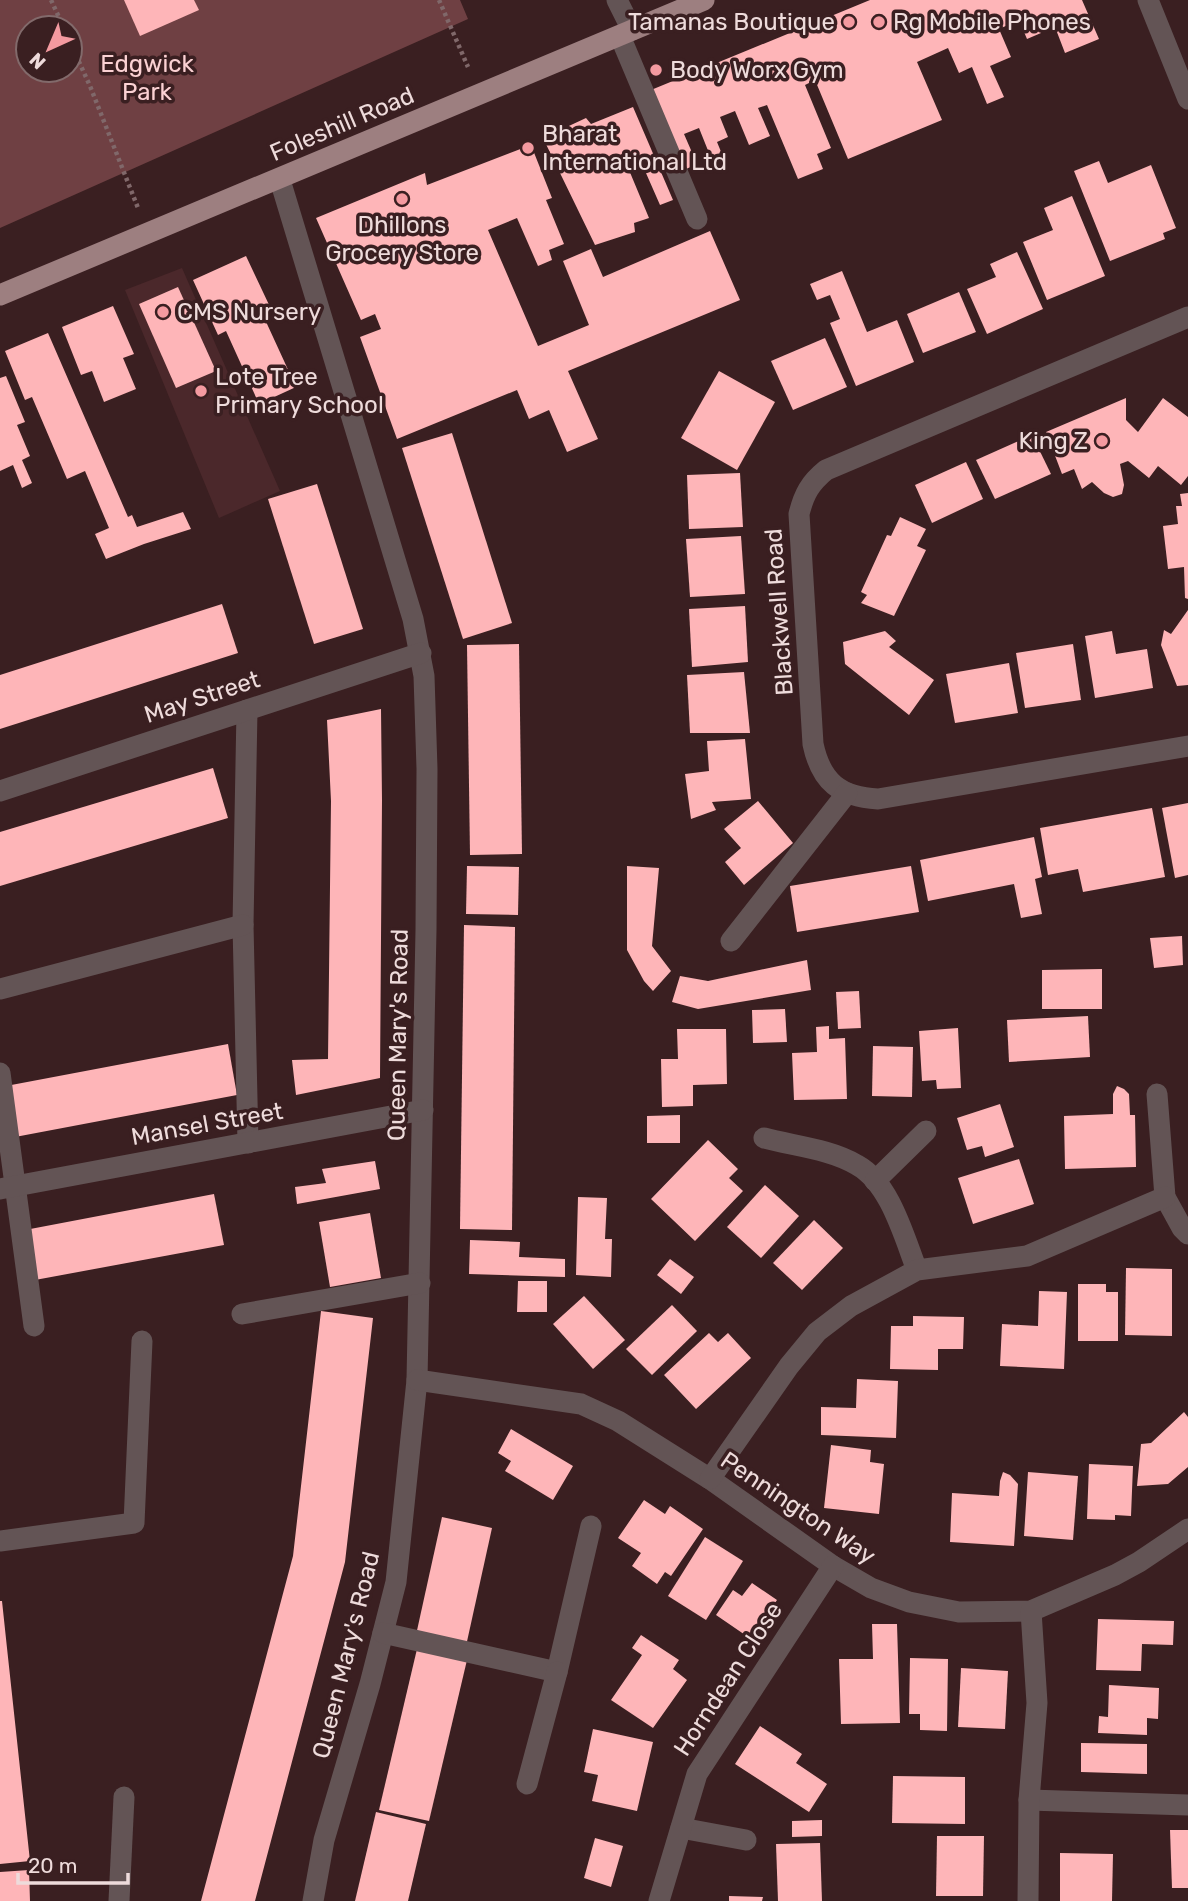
<svg xmlns="http://www.w3.org/2000/svg" width="1188" height="1901" viewBox="0 0 1188 1901" font-family="Rubik,sans-serif">
<style>
.built{fill:#4b282b}
.green{fill:#6f4043;fill-rule:evenodd}
.building{fill:#feb5b8}
.lines{fill:none;stroke-linecap:round;stroke-linejoin:round}
.path{stroke:#80686a;stroke-width:4.5;stroke-dasharray:3.5 3.5;stroke-linecap:butt}
.minor{stroke:#635455;stroke-width:21}
.major{stroke:#9d7f80;stroke-width:21}
.poi-dot{fill:#f49aa0;stroke:#3a1f21;stroke-width:2.5}
.labels{text-anchor:middle;dominant-baseline:central;stroke-width:7;stroke-linejoin:round;paint-order:stroke}
.poi-label{font-size:24px;fill:#eedbdb;stroke:#3a1f21;text-anchor:start}
.park-label{font-size:24px;fill:#fbd1d3;stroke:#3a1f21}
.street-label{font-size:24px;fill:#eedbdb;stroke:#3a1f21}
</style>
<rect width="100%" height="100%" fill="#3a1f21"/>
<polygon class="built" points="182,268 280,491 219,518 125,290"/>
<path class="green" d="M 0,0 L 460,0 L 468,19 L 0,228 ZM 28,28 L 70,28 L 70,70 L 28,70 Z"/>
<g class="building">
<polygon points="124,0 194,0 199,10 140,36"/>
<polygon points="870,0 1082,0 1099,39 1065,53 1055,27 1027,39 1019,20 999,29 1011,57 990,66 1004,97 987,104 972,67 959,73 948,48 917,62 942,120 848,159 815,80 805,85 831,148 817,154 823,169 798,179 767,105 758,108 770,136 749,145 735,111 720,117 728,137 717,142 724,159 713,163 699,128 684,134 697,164 684,170 651,90"/>
<polygon points="633,107 673,200 660,205 642,164 629,170 649,218 634,223 635,232 595,245 543,138 586,118 591,124"/>
<polygon points="531,145 552,198 546,200 564,244 549,250 552,260 538,266 517,218 488,230 538,346 589,325 563,261 591,249 603,277 710,231 740,300 568,371 598,439 567,452 549,410 529,419 517,390 397,439 360,337 381,329 375,314 361,320 316,218 425,173 427,185"/>
<polygon points="1099,161 1108,183 1151,165 1176,228 1163,233 1165,239 1110,261 1074,171"/>
<polygon points="1072,196 1105,276 1047,300 1023,242 1053,230 1044,208"/>
<polygon points="1017,252 1043,309 987,334 967,289 996,277 990,264"/>
<polygon points="246,256 271,309 262,313 296,387 259,404 226,331 218,335 193,280"/>
<polygon points="842,271 867,332 897,320 914,362 856,386 830,323 840,319 830,295 817,300 810,284"/>
<polygon points="178,287 216,371 176,388 139,304"/>
<polygon points="959,292 976,332 923,353 907,314"/>
<polygon points="113,306 134,354 123,358 136,389 104,402 92,371 81,375 62,327"/>
<polygon points="48,333 128,517 132,515 137,527 183,512 191,529 144,544 106,559 95,534 109,528 85,471 67,479 32,397 25,400 5,351"/>
<polygon points="825,338 847,387 793,410 771,361"/>
<polygon points="719,371 775,402 737,470 681,438"/>
<polygon points="6,376 25,422 17,425 30,456 22,460 32,483 22,488 13,465 0,471 0,378"/>
<polygon points="1126,398 1126,420 1138,432 1163,398 1188,417 1188,476 1181,485 1158,466 1149,478 1128,461 1120,464 1124,485 1122,494 1113,497 1104,493 1092,482 1082,489 1074,469 1062,474 1046,432"/>
<polygon points="452,433 512,623 463,639 402,448"/>
<polygon points="1032,435 1051,474 995,499 976,460"/>
<polygon points="966,462 983,499 932,523 915,485"/>
<polygon points="740,473 743,527 689,529 687,475"/>
<polygon points="317,484 363,629 314,644 268,499"/>
<polygon points="1188,493 1188,599 1185,598 1184,567 1168,569 1163,526 1178,524 1176,506 1182,506 1180,494"/>
<polygon points="900,517 926,529 917,546 926,550 894,616 861,603 867,595 861,592 887,535 891,536"/>
<polygon points="741,536 745,594 690,597 686,539"/>
<polygon points="222,604 238,653 0,729 0,675"/>
<polygon points="745,606 748,662 692,667 689,609"/>
<polygon points="1188,610 1188,685 1177,686 1161,645 1164,630 1171,634"/>
<polygon points="885,631 896,641 889,647 934,680 909,715 845,664 843,642"/>
<polygon points="1112,631 1116,654 1147,649 1153,688 1095,698 1085,636"/>
<polygon points="519,644 522,854 470,855 467,645"/>
<polygon points="1073,644 1081,700 1025,708 1016,653"/>
<polygon points="1009,663 1018,713 955,723 946,674"/>
<polygon points="744,672 750,733 690,733 687,675"/>
<polygon points="381,709 382,800 380,1078 296,1095 292,1060 328,1059 331,801 327,720"/>
<polygon points="745,739 751,799 712,802 716,810 691,819 685,774 709,771 707,741"/>
<polygon points="213,768 228,818 0,886 0,832"/>
<polygon points="758,801 793,843 744,885 725,862 741,848 724,829"/>
<polygon points="1188,803 1188,875 1175,878 1162,808"/>
<polygon points="1152,808 1165,877 1083,892 1078,869 1048,875 1040,828"/>
<polygon points="1034,837 1042,877 1035,879 1042,914 1021,918 1014,884 928,901 920,860"/>
<polygon points="467,866 519,867 518,915 466,914"/>
<polygon points="627,866 659,868 652,946 671,971 653,991 644,981 627,950"/>
<polygon points="911,866 919,912 797,932 790,886"/>
<polygon points="464,925 515,927 512,1230 460,1229"/>
<polygon points="1182,936 1183,965 1154,968 1150,938"/>
<polygon points="807,960 811,990 698,1009 672,1002 680,976 708,981"/>
<polygon points="1102,969 1102,1009 1042,1009 1042,970"/>
<polygon points="859,991 861,1028 838,1029 836,992"/>
<polygon points="785,1009 787,1042 753,1043 752,1010"/>
<polygon points="1088,1016 1090,1057 1009,1062 1007,1020"/>
<polygon points="829,1026 829,1039 845,1038 847,1099 794,1100 792,1053 817,1052 816,1027"/>
<polygon points="958,1028 961,1088 937,1089 936,1080 922,1081 919,1031"/>
<polygon points="677,1029 726,1029 727,1084 693,1085 693,1106 662,1107 661,1059 678,1059"/>
<polygon points="228,1044 237,1095 15,1137 6,1086"/>
<polygon points="873,1046 913,1047 912,1097 872,1096"/>
<polygon points="1117,1086 1124,1089 1129,1094 1130,1115 1135,1115 1136,1167 1065,1169 1064,1116 1113,1114 1113,1094"/>
<polygon points="1000,1104 1014,1147 985,1157 982,1146 967,1150 957,1118"/>
<polygon points="680,1115 680,1143 647,1143 647,1116"/>
<polygon points="708,1140 738,1169 729,1178 743,1191 695,1241 651,1199"/>
<polygon points="1019,1159 1034,1204 973,1224 958,1178"/>
<polygon points="375,1161 380,1189 297,1204 295,1187 326,1183 322,1169"/>
<polygon points="765,1185 799,1216 761,1258 727,1227"/>
<polygon points="214,1194 224,1245 35,1280 25,1230"/>
<polygon points="578,1197 607,1198 605,1239 612,1239 611,1277 576,1275"/>
<polygon points="370,1213 381,1278 330,1287 319,1222"/>
<polygon points="814,1220 843,1248 802,1290 773,1263"/>
<polygon points="470,1240 520,1242 519,1257 565,1259 565,1277 469,1274"/>
<polygon points="670,1259 694,1277 681,1294 657,1275"/>
<polygon points="1126,1268 1172,1269 1172,1336 1125,1335"/>
<polygon points="518,1281 547,1281 547,1312 517,1312"/>
<polygon points="1078,1284 1106,1284 1106,1292 1118,1292 1118,1341 1078,1341"/>
<polygon points="1039,1291 1067,1292 1064,1369 1000,1366 1002,1324 1038,1326"/>
<polygon points="584,1296 625,1340 593,1369 553,1324"/>
<polygon points="672,1305 697,1331 652,1375 626,1349"/>
<polygon points="321,1311 373,1318 345,1562 255,1901 201,1901 293,1556"/>
<polygon points="913,1316 964,1317 963,1349 938,1349 938,1370 890,1369 891,1326 913,1326"/>
<polygon points="709,1333 718,1342 728,1333 751,1358 696,1409 664,1375"/>
<polygon points="857,1379 898,1381 896,1438 821,1435 821,1407 856,1408"/>
<polygon points="1184,1412 1188,1417 1188,1467 1168,1484 1137,1486 1141,1444 1151,1443"/>
<polygon points="511,1429 573,1466 553,1500 505,1471 511,1461 498,1453"/>
<polygon points="831,1445 871,1450 870,1462 884,1464 879,1514 824,1508"/>
<polygon points="1089,1464 1133,1466 1131,1516 1115,1515 1115,1520 1087,1519"/>
<polygon points="1003,1472 1010,1475 1018,1484 1014,1546 950,1542 952,1493 999,1496 1000,1481"/>
<polygon points="1028,1472 1078,1476 1073,1540 1024,1536"/>
<polygon points="644,1500 665,1514 670,1506 703,1529 671,1576 665,1572 657,1584 632,1566 641,1553 618,1538"/>
<polygon points="442,1517 492,1528 466,1646 416,1635"/>
<polygon points="705,1537 743,1561 706,1620 668,1596"/>
<polygon points="752,1583 777,1600 751,1639 716,1615 733,1590 742,1596"/>
<polygon points="0,1601 2,1601 7,1648 30,1861 0,1864"/>
<polygon points="1098,1619 1174,1621 1173,1645 1142,1644 1141,1671 1096,1670"/>
<polygon points="872,1624 897,1624 900,1723 841,1724 839,1659 873,1659"/>
<polygon points="641,1635 679,1660 673,1669 687,1680 653,1728 611,1700 642,1655 632,1648"/>
<polygon points="417,1649 467,1660 429,1821 379,1810"/>
<polygon points="910,1658 948,1659 947,1731 920,1730 920,1714 909,1714"/>
<polygon points="961,1668 1008,1671 1005,1729 958,1727"/>
<polygon points="1109,1685 1159,1688 1158,1719 1147,1718 1147,1735 1098,1733 1099,1716 1108,1717"/>
<polygon points="760,1726 802,1754 796,1763 827,1784 809,1812 735,1764"/>
<polygon points="593,1729 653,1742 637,1811 592,1801 598,1775 584,1772"/>
<polygon points="1081,1743 1147,1744 1147,1774 1081,1772"/>
<polygon points="893,1776 965,1777 965,1824 892,1823"/>
<polygon points="376,1812 426,1824 408,1901 355,1901"/>
<polygon points="822,1820 822,1836 792,1837 792,1821"/>
<polygon points="1170,1830 1188,1830 1188,1888 1172,1888"/>
<polygon points="937,1836 984,1836 983,1896 936,1896"/>
<polygon points="595,1838 623,1846 611,1887 584,1878"/>
<polygon points="820,1843 822,1901 778,1901 776,1844"/>
<polygon points="1060,1853 1113,1854 1112,1901 1060,1901"/>
<polygon points="29,1870 30,1901 0,1901 0,1872"/>
<polygon points="729,1896 763,1897 762,1901 729,1901"/>
</g>
<g class="lines">
<g class="path">
<polyline points="51,0 64,28"/>
<polyline points="439,0 468,67"/>
<polyline points="70,42 90,86 138,208"/>
</g>
<g class="minor">
<polyline points="617,0 632,30"/>
<polyline points="1148,0 1188,99"/>
<polyline points="620,36 697,219"/>
<polyline points="280,180 413,619 424,676 427,769 426,930 417,1380 396,1582 370,1684 324,1840 313,1901"/>
<path d="M 1188,317 L 826,470 C 810,483 804,494 799,514 L 813,744 C 821,782 840,797 878,799 L 1188,746"/>
<polyline points="247,710 243,925 248,1143"/>
<polyline points="0,791 421,653"/>
<polyline points="731,941 847,793"/>
<polyline points="0,989 243,925"/>
<polyline points="0,1073 34,1326"/>
<polyline points="1157,1094 1165,1197 1182,1228 1188,1234"/>
<path d="M 764,1138 C 794,1146 830,1149 857,1165 C 890,1183 904,1237 917,1270"/>
<polyline points="875,1181 926,1131"/>
<polyline points="0,1189 423,1110"/>
<polyline points="242,1314 420,1283"/>
<polyline points="417,1380 581,1404 618,1421 710,1479 833,1566 871,1588 909,1602 959,1612 1031,1611 1115,1575 1139,1562 1188,1529"/>
<polyline points="710,1479 789,1366 817,1332 851,1306 917,1270 1027,1256 1165,1197"/>
<polyline points="0,1541 134,1523 142,1341"/>
<polyline points="383,1633 557,1672 591,1526"/>
<polyline points="527,1784 557,1672"/>
<polyline points="1029,1800 1188,1805"/>
<polyline points="681,1828 746,1840"/>
<polyline points="119,1901 124,1797"/>
<polyline points="659,1901 697,1774 833,1566"/>
<polyline points="1028,1901 1029,1800 1037,1703 1031,1611"/>
</g>
<polyline class="major" points="0,295 704,0"/>
</g>
<g class="poi-dot">
<circle cx="849" cy="22" r="7"/>
<circle cx="879" cy="22" r="7"/>
<circle cx="656" cy="70" r="7"/>
<circle cx="528" cy="148" r="7"/>
<circle cx="402" cy="199" r="7"/>
<circle cx="163" cy="312" r="7"/>
<circle cx="201" cy="391" r="7"/>
<circle cx="1102" cy="441" r="7"/>
</g>
<g class="labels">
<g class="poi-label">
<text x="835" y="22" text-anchor="end">Tamanas Boutique</text>
<text x="893" y="22">Rg Mobile Phones</text>
<text x="670" y="70">Body Worx Gym</text>
<text x="542" y="134">Bharat<tspan x="542" dy="28">International Ltd</tspan></text>
<text x="402" y="225" text-anchor="middle">Dhillons<tspan x="402" dy="28">Grocery Store</tspan></text>
<text x="177" y="312">CMS Nursery</text>
<text x="215" y="377">Lote Tree<tspan x="215" dy="28">Primary School</tspan></text>
<text x="1088" y="441" text-anchor="end">King Z</text>
</g>
<g class="park-label">
<text x="147" y="64">Edgwick<tspan x="147" dy="28">Park</tspan></text>
</g>
<g class="street-label">
<text transform="translate(342 124) rotate(-23)">Foleshill Road</text>
<text transform="translate(779 612) rotate(-94)">Blackwell Road</text>
<text transform="translate(202 697) rotate(-18)">May Street</text>
<text transform="translate(398 1035) rotate(-89)">Queen Mary's Road</text>
<text transform="translate(207 1124) rotate(-10)">Mansel Street</text>
<text transform="translate(798 1508) rotate(34)">Pennington Way</text>
<text transform="translate(346 1655) rotate(-76)">Queen Mary's Road</text>
<text transform="translate(728 1679) rotate(-57)">Horndean Close</text>
</g>
</g>
<g transform="translate(49 49) rotate(224)"><circle r="33" fill="#3a1f21" stroke="#826a6b" stroke-width="2"/>
<path d="M0-5L12 26L0 18L-12 26Z" fill="#f49aa0"/>
<text y="-10" font-size="19" font-weight="bold" text-anchor="middle" fill="#eedbdb">N</text>
</g>
<path d="M18 1873v10h110v-10" fill="none" stroke="#eedbdb" stroke-width="3.5"/>
<text x="28" y="1873" font-size="21" fill="#eedbdb" stroke="#3a1f21" stroke-width="5" paint-order="stroke">20 m</text>
</svg>
